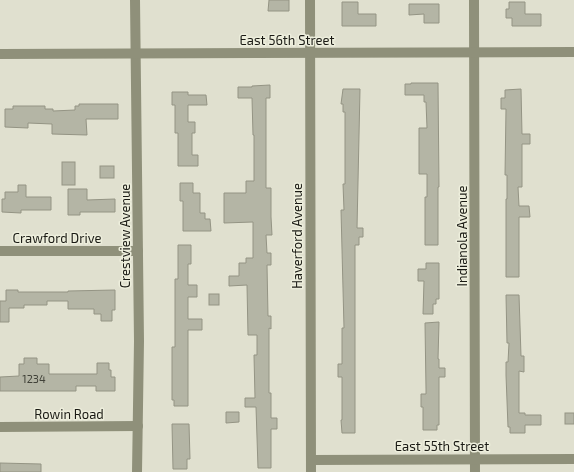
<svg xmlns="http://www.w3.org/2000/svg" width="574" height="472" viewBox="0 0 574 472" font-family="'Exo 2',sans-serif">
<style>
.building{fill:#b4b5a5;stroke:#949484}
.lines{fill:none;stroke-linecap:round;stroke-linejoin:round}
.minor{stroke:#8f907a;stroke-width:10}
.labels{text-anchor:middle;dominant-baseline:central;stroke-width:3;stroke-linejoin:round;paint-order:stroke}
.number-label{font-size:11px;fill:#404138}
.street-label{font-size:13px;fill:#1a1a14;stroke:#edeedc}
</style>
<rect width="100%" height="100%" fill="#e0e0cf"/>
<g class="building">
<polygon points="269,0 289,0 289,11 268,11"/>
<polygon points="342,2 358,2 358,14 376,14 376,26 342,26"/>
<polygon points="509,2 525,2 525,14 541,14 541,26 512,26 512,18 506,18 506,9 509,9"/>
<polygon points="409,4 439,4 439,23 424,23 424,14 409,15"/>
<polygon points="411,83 438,83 439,187 438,187 438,245 425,245 425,197 427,197 427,174 419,174 419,128 427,128 426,102 424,102 424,95 405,95 405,84 411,84"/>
<polygon points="270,85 270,98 266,98 266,188 271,188 271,217 272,235 266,235 267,253 271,253 271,265 267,265 268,316 271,316 271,329 269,328 269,393 271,393 271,418 277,418 277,429 271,429 271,468 258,468 256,407 245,407 245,398 255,398 254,355 257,355 257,335 248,335 247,285 229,286 229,276 239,276 239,263 246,263 246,258 253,258 253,222 224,223 224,193 246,193 246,181 254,181 254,135 253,135 252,98 238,98 238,87 252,87 252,86"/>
<polygon points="343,89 360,89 357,228 363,228 363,237 359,237 359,245 355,245 355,433 342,433 341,420 342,420 342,377 338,377 338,364 342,364 342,328 344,328 341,210 344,210 343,184 345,184 345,112 343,112 343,104 341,104"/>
<polygon points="521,89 522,134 530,134 530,144 522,144 522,187 518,187 519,206 529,206 530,217 519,217 519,277 506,277 506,199 507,199 507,175 505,175 506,109 501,109 501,98 505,98 505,90"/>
<polygon points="172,92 188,92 188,95 206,95 207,105 188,105 188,122 195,122 195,133 192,133 192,155 198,155 198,166 178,166 178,133 175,133 175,105 172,105"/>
<polygon points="79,104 118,104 118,119 86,119 87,135 52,134 52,124 28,123 28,128 5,127 5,109 13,109 13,106 45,106 45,109 53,109 53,111 75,110 75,106 79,106"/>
<rect x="62" y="162" width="13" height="23"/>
<rect x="100" y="166" width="14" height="12"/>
<polygon points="180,183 193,183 193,193 200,193 200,213 205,213 205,219 210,219 211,231 183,231 183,201 180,201"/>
<polygon points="18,185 26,185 26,197 51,197 51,210 21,210 21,213 2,212 2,199 5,199 5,192 18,192"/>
<polygon points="68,189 87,189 87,200 115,199 115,212 80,212 80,215 68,215"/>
<polygon points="178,245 191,245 191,264 188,264 188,285 197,285 197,297 188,297 188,319 202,319 202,330 188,330 188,406 174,406 174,400 172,400 172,347 175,347 175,279 178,279"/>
<polygon points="426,263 439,263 439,299 436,299 436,304 433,304 433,314 423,314 424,281 418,281 418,269 426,269"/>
<polygon points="6,290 18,290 18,292 68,292 68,291 115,290 115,310 112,310 112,321 101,321 101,314 94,314 94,309 68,309 68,301 47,301 47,305 24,305 24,308 9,308 9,322 0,322 0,301 6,301"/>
<rect x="209" y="294" width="10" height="11"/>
<polygon points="506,295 519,295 521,356 524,356 524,372 519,371 519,413 525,413 525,415 541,415 541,425 525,425 525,433 510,433 510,427 508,427 506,375 506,362 508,362 509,343 507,343"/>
<polygon points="439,322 438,359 439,359 439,368 445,368 445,377 439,377 439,425 437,425 437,430 423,430 423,407 421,407 421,394 426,394 426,389 425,323"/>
<polygon points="24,358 37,358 37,364 49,364 49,374 97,374 97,363 109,363 109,370 111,370 111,377 115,377 115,391 96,391 96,386 76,386 76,391 0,391 0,377 19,376 19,364 24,364"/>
<polygon points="226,412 239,412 239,422 226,423"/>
<rect x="565" y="413" width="9" height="11"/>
<polygon points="172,424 189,424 190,459 187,459 187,469 173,469"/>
<polygon points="0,463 41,464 41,472 0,472"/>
</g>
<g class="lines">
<g class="minor">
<polyline points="135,0 139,341 137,472"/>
<polyline points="310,0 311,472"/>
<polyline points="474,0 475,472"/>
<polyline points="0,54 574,52"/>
<polyline points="0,251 138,251"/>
<polyline points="0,427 138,426"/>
<polyline points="311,460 574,459"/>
</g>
</g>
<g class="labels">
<g class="number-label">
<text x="34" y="378">1234</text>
</g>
<g class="street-label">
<text x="287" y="40">East 56th Street</text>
<text transform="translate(125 236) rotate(-90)">Crestview Avenue</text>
<text transform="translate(297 236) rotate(-90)">Haverford Avenue</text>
<text transform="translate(462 236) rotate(-90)">Indianola Avenue</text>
<text x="57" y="238">Crawford Drive</text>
<text x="69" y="414">Rowin Road</text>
<text x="442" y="446">East 55th Street</text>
</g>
</g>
</svg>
